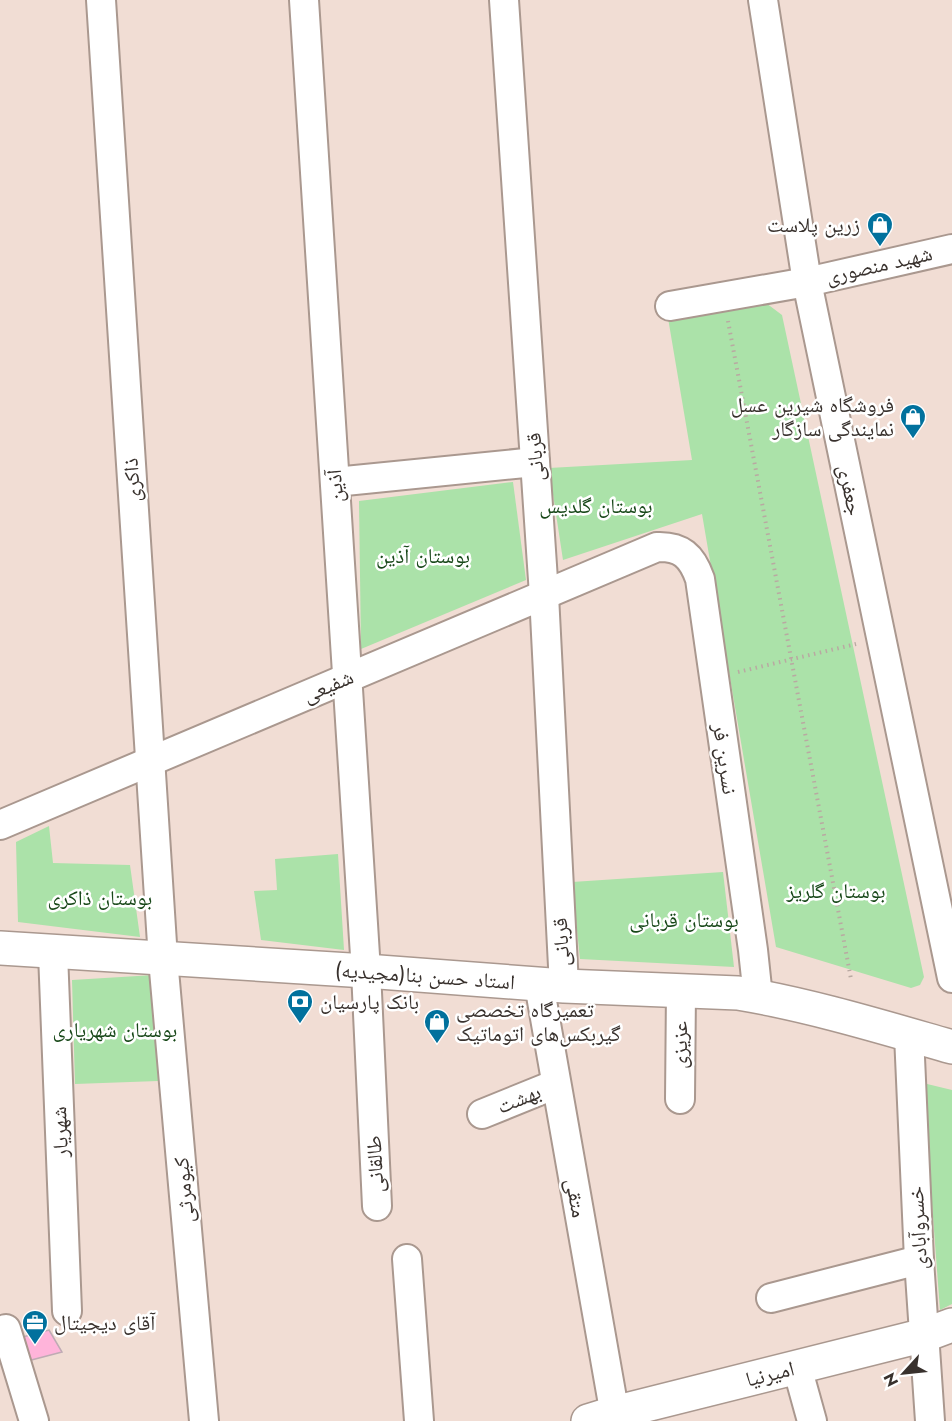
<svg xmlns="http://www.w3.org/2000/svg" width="952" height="1421" viewBox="0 0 952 1421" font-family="Jost,'Noto Naskh Arabic',sans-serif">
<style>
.green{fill:#abe2a9}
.building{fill:#ffb4da;stroke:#bfabb4;stroke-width:1.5}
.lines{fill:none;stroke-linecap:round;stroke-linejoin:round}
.minor-casing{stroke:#aa988f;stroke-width:32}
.major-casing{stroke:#aa988f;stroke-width:36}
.path{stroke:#b9a9a2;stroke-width:4;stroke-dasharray:1.5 4.5;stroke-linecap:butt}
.minor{stroke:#fff;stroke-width:28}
.major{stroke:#fff;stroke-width:33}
.labels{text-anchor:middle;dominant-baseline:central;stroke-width:5;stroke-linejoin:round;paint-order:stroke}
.poi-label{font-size:21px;fill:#38312d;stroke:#fff;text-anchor:start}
.street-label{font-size:21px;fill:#38312d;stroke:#fff}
.park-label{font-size:21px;fill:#184819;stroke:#fff}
</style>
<rect width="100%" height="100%" fill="#f1ddd4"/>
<g class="green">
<polygon points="762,300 782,315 924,977 920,985 911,988 776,947 702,514 563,560 549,468 692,460 668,318"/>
<polygon points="513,482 526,580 361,649 359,501"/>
<polygon points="49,826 53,863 130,865 140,937 18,922 16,842"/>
<polygon points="338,854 344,950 261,940 254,891 277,890 275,859"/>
<polygon points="723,872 734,967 580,959 572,882"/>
<polygon points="154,975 158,1081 75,1084 72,980"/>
<polygon points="923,1083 952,1090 952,1304 940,1310"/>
</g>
<polygon class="building" points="49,1330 62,1352 16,1364 11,1340"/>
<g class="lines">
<defs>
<g id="minor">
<polyline points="101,0 163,959 204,1421"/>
<polyline points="304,0 366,971 377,1206"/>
<polyline points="504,0 544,595 564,986"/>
<polyline points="763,0 807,282 952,978"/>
<polyline points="670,306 807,282 952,249"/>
<polyline points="335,482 535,462"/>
<path d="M 0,825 L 657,547 C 681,546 692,556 700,579 L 753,950 L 758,997"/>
<polyline points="53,953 67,1311"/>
<polyline points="539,984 616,1421"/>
<polyline points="909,1035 919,1260 930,1421"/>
<polyline points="680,1099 681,991"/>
<polyline points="482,1114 556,1084"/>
<polyline points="407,1259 419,1421"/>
<polyline points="771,1298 919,1260"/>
<polyline points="6,1329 34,1421"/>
<polyline points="797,1367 812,1421"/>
</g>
<g id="major">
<path d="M 0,948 L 366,971 L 564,986 L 738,993 C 810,1005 882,1027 952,1047"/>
<polyline points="588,1421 614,1413 925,1335 952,1325"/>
</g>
</defs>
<use href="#minor" class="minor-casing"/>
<use href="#major" class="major-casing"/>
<g class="path">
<polyline points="728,321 851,979"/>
<polyline points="738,672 856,644"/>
</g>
<use href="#minor" class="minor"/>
<use href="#major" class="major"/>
</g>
<defs>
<symbol id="shop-pin" viewBox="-11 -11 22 30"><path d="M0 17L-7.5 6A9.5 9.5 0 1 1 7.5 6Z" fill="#01719d" stroke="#fff"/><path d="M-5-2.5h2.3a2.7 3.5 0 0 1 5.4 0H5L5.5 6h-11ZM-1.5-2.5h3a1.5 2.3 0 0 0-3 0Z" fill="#fff"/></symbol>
<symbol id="bank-pin" viewBox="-11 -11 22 30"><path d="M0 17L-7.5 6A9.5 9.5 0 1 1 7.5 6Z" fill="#01719d" stroke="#fff"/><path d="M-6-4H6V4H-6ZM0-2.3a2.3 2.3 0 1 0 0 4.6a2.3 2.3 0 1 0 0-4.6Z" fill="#fff"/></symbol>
<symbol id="office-pin" viewBox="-11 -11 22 30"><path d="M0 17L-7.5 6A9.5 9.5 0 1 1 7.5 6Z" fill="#01719d" stroke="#fff"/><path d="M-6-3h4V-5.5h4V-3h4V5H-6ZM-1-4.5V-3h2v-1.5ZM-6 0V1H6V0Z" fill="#fff"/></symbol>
</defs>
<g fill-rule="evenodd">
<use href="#shop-pin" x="865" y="210" width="30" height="40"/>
<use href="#shop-pin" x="898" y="402" width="30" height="40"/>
<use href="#bank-pin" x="285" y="987" width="30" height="40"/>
<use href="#shop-pin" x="422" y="1007" width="30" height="40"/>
<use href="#office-pin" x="20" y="1308" width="30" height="40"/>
</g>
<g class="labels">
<g class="poi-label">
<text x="860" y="225" text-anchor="end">زرین پلاست</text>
<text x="894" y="405" text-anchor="end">فروشگاه شیرین عسل<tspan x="894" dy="24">نمایندگی سازگار</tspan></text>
<text x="320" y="1002">بانک پارسیان</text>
<text x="456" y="1010">تعمیرگاه تخصصی<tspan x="456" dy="24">گیربکس‌های اتوماتیک</tspan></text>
<text x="54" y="1323">آقای دیجیتال</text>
</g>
<g class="street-label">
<text transform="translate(879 265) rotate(-13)">شهید منصوری</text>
<text transform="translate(535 457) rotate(-94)">قربانی</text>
<text transform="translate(132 480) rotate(-94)">ذاکری</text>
<text transform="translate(335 486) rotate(-94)">آذین</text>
<text transform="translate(850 490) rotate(78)">جعفری</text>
<text transform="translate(328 686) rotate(-23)">شفیعی</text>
<text transform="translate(725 759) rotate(82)">نسرین فر</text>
<text transform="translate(561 942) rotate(-93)">قربانی</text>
<text transform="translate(425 976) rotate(4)">استاد حسن بنا(مجیدیه)</text>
<text transform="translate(680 1045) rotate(-90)">عزیزی</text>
<text transform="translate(519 1099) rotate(-22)">بهشت</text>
<text transform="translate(60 1132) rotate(-92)">شهریار</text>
<text transform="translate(375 1164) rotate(-93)">طالقانی</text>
<text transform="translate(184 1190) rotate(-95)">کیومرثی</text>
<text transform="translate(576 1198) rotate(80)">متقی</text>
<text transform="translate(918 1228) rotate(-93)">خسروآبادی</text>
<text transform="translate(770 1374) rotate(-14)">امیرنیا</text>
</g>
<g class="park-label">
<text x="596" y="506">بوستان گلدیس</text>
<text x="423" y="556">بوستان آذین</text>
<text x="836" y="891">بوستان گلریز</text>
<text x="100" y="898">بوستان ذاکری</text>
<text x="684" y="920">بوستان قربانی</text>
<text x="115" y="1030">بوستان شهریاری</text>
</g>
</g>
<g transform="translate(904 1373) rotate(243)" stroke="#ffffff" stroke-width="4.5" paint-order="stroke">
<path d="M0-4.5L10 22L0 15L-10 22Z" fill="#38312d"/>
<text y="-9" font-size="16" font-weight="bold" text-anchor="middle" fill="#38312d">N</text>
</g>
</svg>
